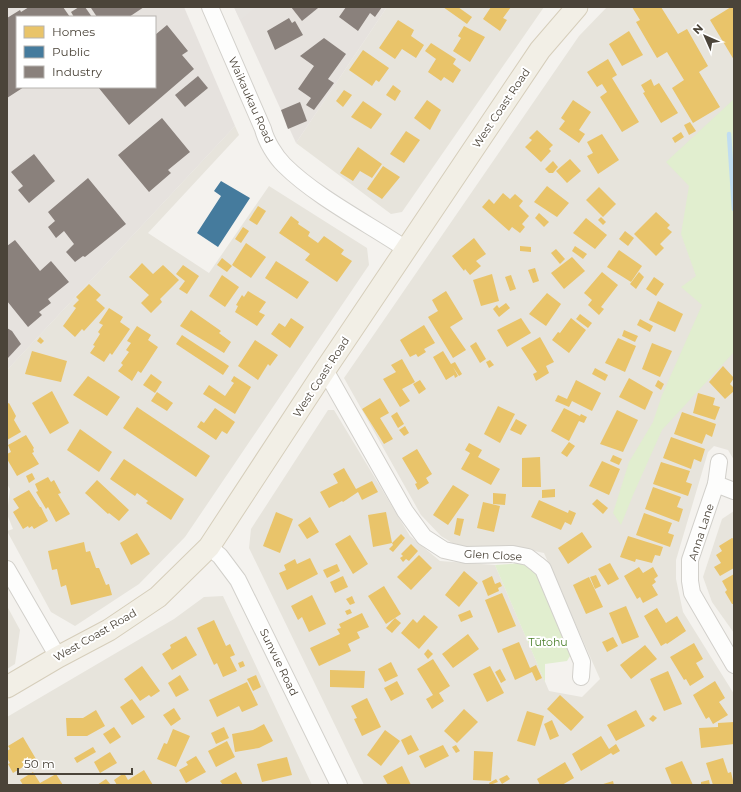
<svg xmlns="http://www.w3.org/2000/svg" width="741" height="792" viewBox="0 0 741 792" font-family="Montserrat,sans-serif">
<style>
.residential{fill:#e7e4dc}
.industrial{fill:#e6e2de;fill-rule:evenodd}
.green{fill:#e1eecf}
.parking{fill:#e6e3df}
.homes{fill:#e9c46a}
.public{fill:#457b9d}
.industry{fill:#8a817c}
.lines{fill:none;stroke-linecap:round;stroke-linejoin:round}
.stream{stroke:#c0ddf1;stroke-width:4.5}
.minor-casing{stroke:#d2d0cb;stroke-width:18}
.major-casing{stroke:#d6cebb;stroke-width:23}
.minor{stroke:#fdfdfc;stroke-width:16}
.major{stroke:#f2efe6;stroke-width:21}
.labels{text-anchor:middle;dominant-baseline:central;stroke-width:4;stroke-linejoin:round;paint-order:stroke}
.street-label{font-size:11px;fill:#4b4439;stroke:#fff}
.park-label{font-size:11px;fill:#4a7f2a;stroke:#fff}
</style>
<rect width="100%" height="100%" fill="#f4f2ee"/>
<g class="residential">
<polygon points="387,7 544,7 402,212 391,214 296,143"/>
<polygon points="607,7 734,7 734,460 728,450 714,446 708,452 676,560 676,579 683,612 734,694 734,785 364,785 249,548 251,529 328,410 334,410 410,536 440,561 495,565 549,691 582,697 600,679 544,553 510,546 457,546 441,536 421,515 344,378 579,36"/>
<polygon points="235,126 239,135 148,233 209,273 269,186 367,248 369,265 185,537 139,584 75,626 51,612 7,531 13,529 7,514 10,489 7,484 7,368 8,369"/>
<polygon points="734,511 734,633 712,602 703,577 722,519"/>
<polygon points="223,596 312,785 7,785 7,717 174,619 204,597"/>
<polygon points="7,606 20,630 15,664 7,669"/>
</g>
<g class="industrial">
<path d="M 7,7 L 184,7 L 235,126 L 8,369 ZM 17,17 L 155,17 L 155,87 L 17,87 Z"/>
<polygon points="234,7 387,7 296,143"/>
</g>
<g class="green">
<polygon points="734,99 734,352 662,430 633,495 621,525 613,513 629,462 653,422 662,395 702,305 681,287 696,276 681,234 689,186 666,162"/>
<polygon points="523,563 536,573 571,645 570,656 567,661 545,664 545,682 495,565"/>
</g>
<polygon class="parking" points="234,7 256,7 240,20"/>
<g class="homes">
<polygon points="443,7 458,7 472,17 467,24"/>
<polygon points="491,7 511,7 503,18 507,20 500,31 483,19"/>
<polygon points="632,7 661,7 678,34 687,29 708,66 699,72 720,107 693,123 672,88 684,80 667,52 657,58 636,22 640,20"/>
<polygon points="731,7 734,7 734,60 710,20"/>
<polygon points="398,20 414,30 411,36 424,45 416,58 402,49 395,59 379,48"/>
<polygon points="464,26 485,37 470,62 453,51 461,38 458,36"/>
<polygon points="629,31 643,55 622,66 609,44"/>
<polygon points="431,43 456,59 453,64 461,70 453,83 444,77 441,81 428,72 436,59 425,51"/>
<polygon points="363,50 389,68 379,82 376,80 372,86 349,70"/>
<polygon points="608,59 617,75 612,78 639,122 622,132 600,97 607,92 602,84 597,87 587,72"/>
<polygon points="651,79 654,86 659,83 678,113 661,123 643,93 645,92 641,85"/>
<polygon points="393,85 401,91 395,101 386,95"/>
<polygon points="344,90 352,95 343,107 336,101"/>
<polygon points="427,100 441,110 430,130 414,118"/>
<polygon points="573,100 591,112 579,130 585,134 579,143 559,129 565,121 561,118"/>
<polygon points="363,101 382,114 371,129 351,117"/>
<polygon points="690,122 696,131 689,135 684,125"/>
<polygon points="537,130 553,145 549,149 551,151 541,162 525,147 532,140 529,138"/>
<polygon points="406,131 420,140 404,163 390,154"/>
<polygon points="681,132 684,137 675,143 672,138"/>
<polygon points="602,134 619,160 598,174 587,156 593,153 587,142"/>
<polygon points="358,147 382,164 372,178 360,171 353,181 340,173"/>
<polygon points="570,159 581,171 567,183 556,171"/>
<polygon points="553,161 558,167 553,173 549,173 545,169"/>
<polygon points="383,166 400,177 382,199 367,189"/>
<polygon points="547,186 569,203 557,217 534,202"/>
<polygon points="599,187 616,204 603,217 586,200"/>
<polygon points="503,193 510,199 515,194 523,201 519,206 529,216 522,224 525,227 520,233 512,227 509,231 482,207 489,199 494,204"/>
<polygon points="258,206 266,211 257,225 249,220"/>
<polygon points="656,212 670,225 667,228 672,232 660,244 664,248 656,256 634,234"/>
<polygon points="539,213 549,222 544,227 535,218"/>
<polygon points="291,216 299,222 298,224 310,232 308,236 318,243 324,236 344,250 341,254 352,261 337,282 305,260 310,254 279,233"/>
<polygon points="601,217 606,222 603,225 598,220"/>
<polygon points="586,218 607,235 595,249 573,233"/>
<polygon points="243,227 249,231 241,243 235,239"/>
<polygon points="625,231 634,238 628,246 619,239"/>
<polygon points="474,238 486,254 476,261 481,266 470,275 465,269 464,271 452,256"/>
<polygon points="246,243 266,257 251,278 232,265"/>
<polygon points="520,246 531,247 531,252 520,251"/>
<polygon points="575,246 587,254 583,259 572,251"/>
<polygon points="556,249 565,259 560,264 551,253"/>
<polygon points="619,250 642,266 631,282 607,267"/>
<polygon points="572,257 585,271 564,289 551,273"/>
<polygon points="222,258 232,266 227,272 217,265"/>
<polygon points="276,261 309,282 297,299 265,278"/>
<polygon points="142,263 153,274 163,265 179,280 160,299 162,302 151,313 141,303 149,295 129,277"/>
<polygon points="183,265 199,276 187,294 179,289 185,281 176,274"/>
<polygon points="535,268 539,281 533,283 528,270"/>
<polygon points="602,272 618,285 601,307 604,309 599,315 588,305 592,300 584,293"/>
<polygon points="639,272 644,277 636,289 630,284"/>
<polygon points="492,274 499,301 481,306 473,280"/>
<polygon points="222,275 239,287 225,307 209,296"/>
<polygon points="511,275 516,289 510,291 505,277"/>
<polygon points="654,277 664,284 656,296 646,289"/>
<polygon points="89,284 101,295 96,300 105,308 84,331 82,329 75,337 63,326 76,308 73,306 79,300 76,297"/>
<polygon points="248,291 266,302 259,312 265,315 257,326 235,312 238,306 236,305 242,295 244,297"/>
<polygon points="446,291 463,319 450,327 466,350 453,358 428,317 438,311 432,300"/>
<polygon points="547,293 561,304 546,326 529,314"/>
<polygon points="658,301 683,314 675,332 649,320"/>
<polygon points="506,303 510,308 499,317 493,309 497,305 499,308"/>
<polygon points="109,308 123,317 120,322 130,329 112,355 110,353 104,362 90,353 95,346 93,345 100,334 98,332 103,325 99,323"/>
<polygon points="191,310 221,331 219,333 231,342 224,353 180,326"/>
<polygon points="580,314 592,323 588,328 576,319"/>
<polygon points="291,318 304,327 290,348 271,334 279,323 285,327"/>
<polygon points="521,318 531,333 507,347 497,330"/>
<polygon points="571,318 586,330 569,353 552,340 558,332 560,333"/>
<polygon points="640,319 653,326 650,332 637,325"/>
<polygon points="424,325 435,343 424,349 426,352 418,357 416,354 410,357 400,340"/>
<polygon points="137,326 151,335 148,340 158,347 141,373 138,371 132,381 118,371 123,365 121,363 129,352 126,350 131,343 127,341"/>
<polygon points="624,330 638,336 635,342 622,336"/>
<polygon points="182,335 229,366 223,375 176,344"/>
<polygon points="40,337 44,341 41,344 37,341"/>
<polygon points="540,337 554,362 546,366 549,373 536,381 533,374 537,372 521,348"/>
<polygon points="618,338 636,346 625,372 605,363"/>
<polygon points="255,340 278,355 270,366 268,364 258,380 238,366"/>
<polygon points="476,342 486,359 480,363 470,346"/>
<polygon points="652,343 672,351 660,377 642,369"/>
<polygon points="32,351 67,361 61,382 25,374"/>
<polygon points="443,351 451,364 455,362 462,374 459,376 453,367 458,376 455,378 454,375 446,380 433,357"/>
<polygon points="402,359 415,382 402,389 410,401 400,407 383,379 396,372 391,365"/>
<polygon points="490,360 494,365 489,368 486,362"/>
<polygon points="723,366 734,378 730,384 734,388 734,391 725,399 709,382"/>
<polygon points="595,368 608,375 605,381 592,374"/>
<polygon points="151,374 162,382 155,393 143,385"/>
<polygon points="88,376 120,397 107,416 73,395"/>
<polygon points="234,376 251,387 235,414 203,394 209,385 225,396 234,383 231,381"/>
<polygon points="629,378 653,392 645,410 619,397"/>
<polygon points="420,380 426,389 419,394 413,384"/>
<polygon points="576,380 601,393 592,411 572,401 569,407 555,401 558,395 567,399"/>
<polygon points="658,380 664,384 661,390 655,386"/>
<polygon points="52,391 69,423 50,434 32,403"/>
<polygon points="157,392 173,403 167,411 151,401"/>
<polygon points="698,393 715,398 713,405 720,407 715,420 693,413"/>
<polygon points="380,398 389,413 380,418 393,439 384,444 362,409"/>
<polygon points="9,403 16,416 14,420 21,432 7,440 7,404"/>
<polygon points="498,406 515,414 500,443 484,434"/>
<polygon points="137,407 210,456 196,477 123,428"/>
<polygon points="215,408 235,422 227,434 222,431 216,440 197,427 201,421 204,423"/>
<polygon points="564,408 580,416 581,414 587,417 584,423 579,421 569,441 551,431"/>
<polygon points="617,410 638,420 623,452 600,444"/>
<polygon points="397,412 404,424 398,428 391,416"/>
<polygon points="682,412 716,424 712,437 706,434 702,444 674,434"/>
<polygon points="516,419 527,425 521,435 510,430"/>
<polygon points="405,426 409,433 404,436 399,430"/>
<polygon points="80,429 112,452 99,472 67,450"/>
<polygon points="26,435 34,448 33,449 34,452 32,453 39,464 17,476 7,459 7,454 11,452 8,445"/>
<polygon points="671,437 705,449 701,462 694,459 691,469 663,458"/>
<polygon points="569,442 575,446 567,457 561,453"/>
<polygon points="469,443 482,450 478,457 500,469 491,485 461,469 470,453 465,450"/>
<polygon points="417,449 432,474 426,478 429,483 418,490 415,484 417,483 402,458"/>
<polygon points="613,455 622,459 619,465 610,461"/>
<polygon points="540,457 541,487 522,487 522,458"/>
<polygon points="124,459 184,499 171,520 146,503 148,501 137,493 135,496 110,479"/>
<polygon points="602,461 620,469 609,495 589,486"/>
<polygon points="661,462 690,471 686,482 692,484 688,496 653,484"/>
<polygon points="344,468 356,489 372,481 378,492 362,500 358,492 343,502 342,501 329,508 320,492 338,483 333,474"/>
<polygon points="32,473 35,479 29,483 26,476"/>
<polygon points="48,477 51,482 54,480 61,493 58,494 70,514 56,522 48,507 46,509 36,492 38,491 35,484"/>
<polygon points="97,480 129,510 119,521 109,513 108,514 85,493"/>
<polygon points="453,485 469,495 448,525 433,515"/>
<polygon points="653,487 681,497 677,507 683,509 679,522 645,509"/>
<polygon points="555,489 555,497 542,498 542,490"/>
<polygon points="29,490 40,507 41,507 48,521 34,529 32,526 29,528 28,526 23,529 13,512 19,508 13,499"/>
<polygon points="493,493 506,494 505,505 493,504"/>
<polygon points="597,499 608,508 603,514 592,504"/>
<polygon points="539,500 568,513 569,510 576,513 571,525 565,522 561,530 531,517"/>
<polygon points="483,502 500,506 494,532 477,528"/>
<polygon points="276,512 293,519 280,553 263,546"/>
<polygon points="386,512 392,543 373,547 368,515"/>
<polygon points="644,513 672,523 668,533 674,535 670,547 636,535"/>
<polygon points="310,517 319,532 307,539 298,525"/>
<polygon points="457,518 464,519 460,536 454,534"/>
<polygon points="582,532 592,547 568,564 558,548"/>
<polygon points="137,533 150,554 131,565 120,543"/>
<polygon points="401,534 405,538 393,552 389,549 393,545 392,543"/>
<polygon points="350,535 368,564 353,574 335,544"/>
<polygon points="628,536 663,547 660,556 655,555 652,563 636,559 635,562 620,557"/>
<polygon points="732,538 734,539 734,568 720,576 714,567 721,563 716,555 722,551 719,546"/>
<polygon points="84,542 86,552 90,551 96,568 99,568 106,585 109,584 112,595 71,605 66,585 61,587 57,569 52,570 48,551"/>
<polygon points="411,544 418,551 409,561 406,559 403,562 400,558 403,556 401,554"/>
<polygon points="419,555 432,568 411,590 397,577"/>
<polygon points="310,558 318,574 287,590 279,573 286,570 284,565 295,559 297,564"/>
<polygon points="610,563 619,579 608,585 598,569"/>
<polygon points="337,564 340,571 327,578 323,570"/>
<polygon points="639,567 643,573 653,567 658,576 654,579 656,582 652,585 658,595 643,603 640,597 637,599 624,576"/>
<polygon points="464,571 478,583 459,607 445,595"/>
<polygon points="734,574 734,604 732,604 725,592 727,590 722,581"/>
<polygon points="596,575 601,586 595,589 590,577"/>
<polygon points="343,576 348,587 335,593 330,582"/>
<polygon points="492,576 495,584 500,582 502,586 498,588 499,591 488,596 482,581"/>
<polygon points="589,577 603,607 586,614 573,585"/>
<polygon points="384,586 401,614 386,624 368,596"/>
<polygon points="502,593 516,626 498,633 485,600"/>
<polygon points="312,595 326,624 309,632 302,617 298,620 291,606"/>
<polygon points="352,596 355,603 350,605 346,599"/>
<polygon points="626,606 639,637 622,644 609,613"/>
<polygon points="657,608 666,623 677,616 686,631 667,644 666,643 661,646 644,616"/>
<polygon points="350,609 352,613 347,615 345,611"/>
<polygon points="470,610 473,617 461,622 458,615"/>
<polygon points="362,613 369,627 357,632 360,638 348,644 351,651 319,666 310,648 340,634 337,629 341,628 339,624"/>
<polygon points="424,615 438,627 419,649 401,633 413,619 417,623"/>
<polygon points="395,618 401,623 392,633 386,628"/>
<polygon points="214,620 226,646 230,644 235,655 230,657 237,671 223,677 217,663 214,665 197,628"/>
<polygon points="468,634 479,649 453,668 442,654"/>
<polygon points="186,636 197,655 172,670 162,654 171,648 170,645"/>
<polygon points="613,637 618,646 607,652 602,642"/>
<polygon points="519,642 530,668 536,665 542,678 536,681 532,672 515,680 502,649"/>
<polygon points="694,643 703,659 696,663 704,677 690,686 686,679 684,680 670,657"/>
<polygon points="645,645 657,659 631,679 620,665"/>
<polygon points="428,649 433,654 428,659 424,654"/>
<polygon points="433,659 450,686 439,693 444,701 432,709 426,699 433,695 417,669"/>
<polygon points="243,661 245,666 240,668 238,663"/>
<polygon points="391,662 398,676 385,682 378,669"/>
<polygon points="142,666 160,691 151,697 149,695 140,701 124,679"/>
<polygon points="490,666 504,693 487,702 473,674"/>
<polygon points="500,669 506,680 501,683 495,672"/>
<polygon points="330,670 365,671 364,688 330,687"/>
<polygon points="668,671 682,704 664,711 650,679"/>
<polygon points="180,675 189,690 176,697 168,683"/>
<polygon points="256,675 261,687 253,691 247,679"/>
<polygon points="397,681 404,694 391,701 384,688"/>
<polygon points="715,681 725,698 719,702 728,715 713,724 709,717 706,719 693,695"/>
<polygon points="247,682 258,705 242,712 239,706 217,717 209,700"/>
<polygon points="560,695 584,717 571,731 547,709"/>
<polygon points="367,698 381,727 362,736 354,719 357,718 351,706"/>
<polygon points="132,699 145,717 132,725 120,707"/>
<polygon points="174,708 181,719 171,726 163,715"/>
<polygon points="464,709 478,722 457,743 444,731"/>
<polygon points="96,710 105,726 87,736 67,736 66,718 83,718"/>
<polygon points="636,710 645,726 616,741 607,725"/>
<polygon points="527,711 544,716 535,746 517,741"/>
<polygon points="653,715 657,718 653,722 649,719"/>
<polygon points="552,720 559,736 550,740 544,724"/>
<polygon points="734,722 734,744 701,748 699,728 718,727 718,723"/>
<polygon points="264,724 273,741 259,748 235,752 232,734 253,730"/>
<polygon points="114,727 121,737 110,744 103,734"/>
<polygon points="224,727 229,738 216,744 211,733"/>
<polygon points="173,729 190,736 176,767 157,759 164,743 167,744"/>
<polygon points="385,730 400,741 381,766 367,755"/>
<polygon points="411,735 419,750 408,755 401,740"/>
<polygon points="601,736 609,749 616,744 620,751 613,755 611,753 581,771 572,754"/>
<polygon points="23,737 36,759 13,773 8,764 10,763 7,758 7,751 10,749 8,746"/>
<polygon points="227,741 235,757 216,767 208,751"/>
<polygon points="443,745 449,756 425,768 419,756"/>
<polygon points="456,745 460,751 456,753 452,747"/>
<polygon points="93,747 96,752 77,763 74,758"/>
<polygon points="474,751 493,752 491,781 473,780"/>
<polygon points="110,752 117,763 100,773 94,762"/>
<polygon points="196,756 206,772 186,783 179,770 188,765 186,762"/>
<polygon points="287,757 292,775 262,782 257,764"/>
<polygon points="723,758 728,773 731,772 734,785 713,785 706,763"/>
<polygon points="682,761 693,785 672,785 665,768"/>
<polygon points="565,762 574,778 562,785 540,785 537,779"/>
<polygon points="402,766 411,785 388,785 383,776"/>
<polygon points="144,770 153,785 117,785 114,780 124,773 128,780"/>
<polygon points="33,772 40,783 56,774 63,785 23,785 20,780"/>
<polygon points="236,772 243,785 223,785 220,781"/>
<polygon points="507,775 510,779 502,784 499,779"/>
<polygon points="106,779 111,785 97,785"/>
<polygon points="496,779 498,782 490,785 489,783"/>
<polygon points="709,780 710,785 701,785 701,782"/>
<polygon points="613,781 614,785 600,785"/>
</g>
<polygon class="public" points="221,181 250,198 218,247 197,233 221,196 214,191"/>
<g class="industry">
<polygon points="29,7 63,7 70,17 17,17 17,87 24,87 7,98 7,18 20,10 21,12"/>
<polygon points="79,7 85,7 92,17 74,17 71,12"/>
<polygon points="144,7 129,17 97,17 91,8"/>
<polygon points="291,7 317,7 318,8 302,21"/>
<polygon points="346,7 382,7 375,17 370,13 358,31 339,17"/>
<polygon points="289,18 292,23 295,21 303,35 275,50 267,31"/>
<polygon points="167,25 188,51 182,55 194,69 129,125 98,87 155,87 155,35"/>
<polygon points="324,38 346,54 328,79 334,83 314,110 306,105 311,98 298,89 314,66 300,56"/>
<polygon points="198,76 208,88 185,107 175,95"/>
<polygon points="300,102 307,121 288,129 281,110"/>
<polygon points="162,118 190,152 168,170 171,173 149,192 118,155"/>
<polygon points="34,154 55,181 29,203 18,190 23,186 11,172"/>
<polygon points="88,178 126,224 85,257 83,256 75,262 66,252 74,244 64,231 56,238 48,227 55,221 48,212"/>
<polygon points="15,240 40,271 51,261 69,282 48,299 51,303 39,312 42,315 28,327 7,301 7,246"/>
<polygon points="7,328 12,331 21,344 7,359"/>
</g>
<g class="lines">
<polyline class="stream" points="729,134 734,209"/>
<defs>
<g id="minor">
<path d="M 210,7 L 263,129 C 266,141 275,156 284,165 C 316,197 369,224 406,249"/>
<polyline points="325,370 405,511 424,537 444,550 466,555 513,554 528,557 537,564 543,569 582,662 581,677"/>
<polyline points="719,462 716,484 690,560 690,581 692,593 734,665"/>
<polyline points="716,484 734,491"/>
<polyline points="209,547 220,556 238,580 339,785"/>
<polyline points="7,569 58,657"/>
</g>
<polyline id="major" points="7,687 58,657 109,630 158,597 209,547 325,370 540,50 577,7"/>
</defs>
<use href="#minor" class="minor-casing"/>
<use href="#major" class="major-casing"/>
<use href="#minor" class="minor"/>
<use href="#major" class="major"/>
</g>
<g class="labels">
<g class="street-label">
<text transform="translate(251 100) rotate(66)">Waikaukau Road</text>
<text transform="translate(501 108) rotate(-56)">West Coast Road</text>
<text transform="translate(321 377) rotate(-57)">West Coast Road</text>
<text transform="translate(701 532) rotate(-72)">Anna Lane</text>
<text transform="translate(493 555) rotate(3)">Glen Close</text>
<text transform="translate(95 635) rotate(-30)">West Coast Road</text>
<text transform="translate(279 662) rotate(64)">Sunvue Road</text>
</g>
<g class="park-label">
<text x="548" y="642">Tūtohu</text>
</g>
</g>
<rect width="741" height="792" fill="none" stroke="#4b4439" stroke-width="16"/>
<rect x="16" y="16" width="140" height="72" fill="#ffffff" stroke="#b7b4b0"/>
<rect x="24" y="26" width="20" height="12" fill="#e9c46a" stroke="#b7b4b0"/>
<text x="52" y="36" font-size="12" fill="#4b4439">Homes</text>
<rect x="24" y="46" width="20" height="12" fill="#457b9d" stroke="#b7b4b0"/>
<text x="52" y="56" font-size="12" fill="#4b4439">Public</text>
<rect x="24" y="66" width="20" height="12" fill="#8a817c" stroke="#b7b4b0"/>
<text x="52" y="76" font-size="12" fill="#4b4439">Industry</text>
<g transform="translate(705 36) rotate(315)" stroke="#ffffff" stroke-width="3" paint-order="stroke">
<path d="M0-3L7 15L0 10L-7 15Z" fill="#4b4439"/>
<text y="-6" font-size="11" font-weight="bold" text-anchor="middle" fill="#4b4439">N</text>
</g>
<path d="M18 768v6h114v-6" fill="none" stroke="#4b4439" stroke-width="2"/>
<text x="24" y="768" font-size="12" fill="#4b4439" stroke="#ffffff" stroke-width="3" paint-order="stroke">50 m</text>
</svg>
